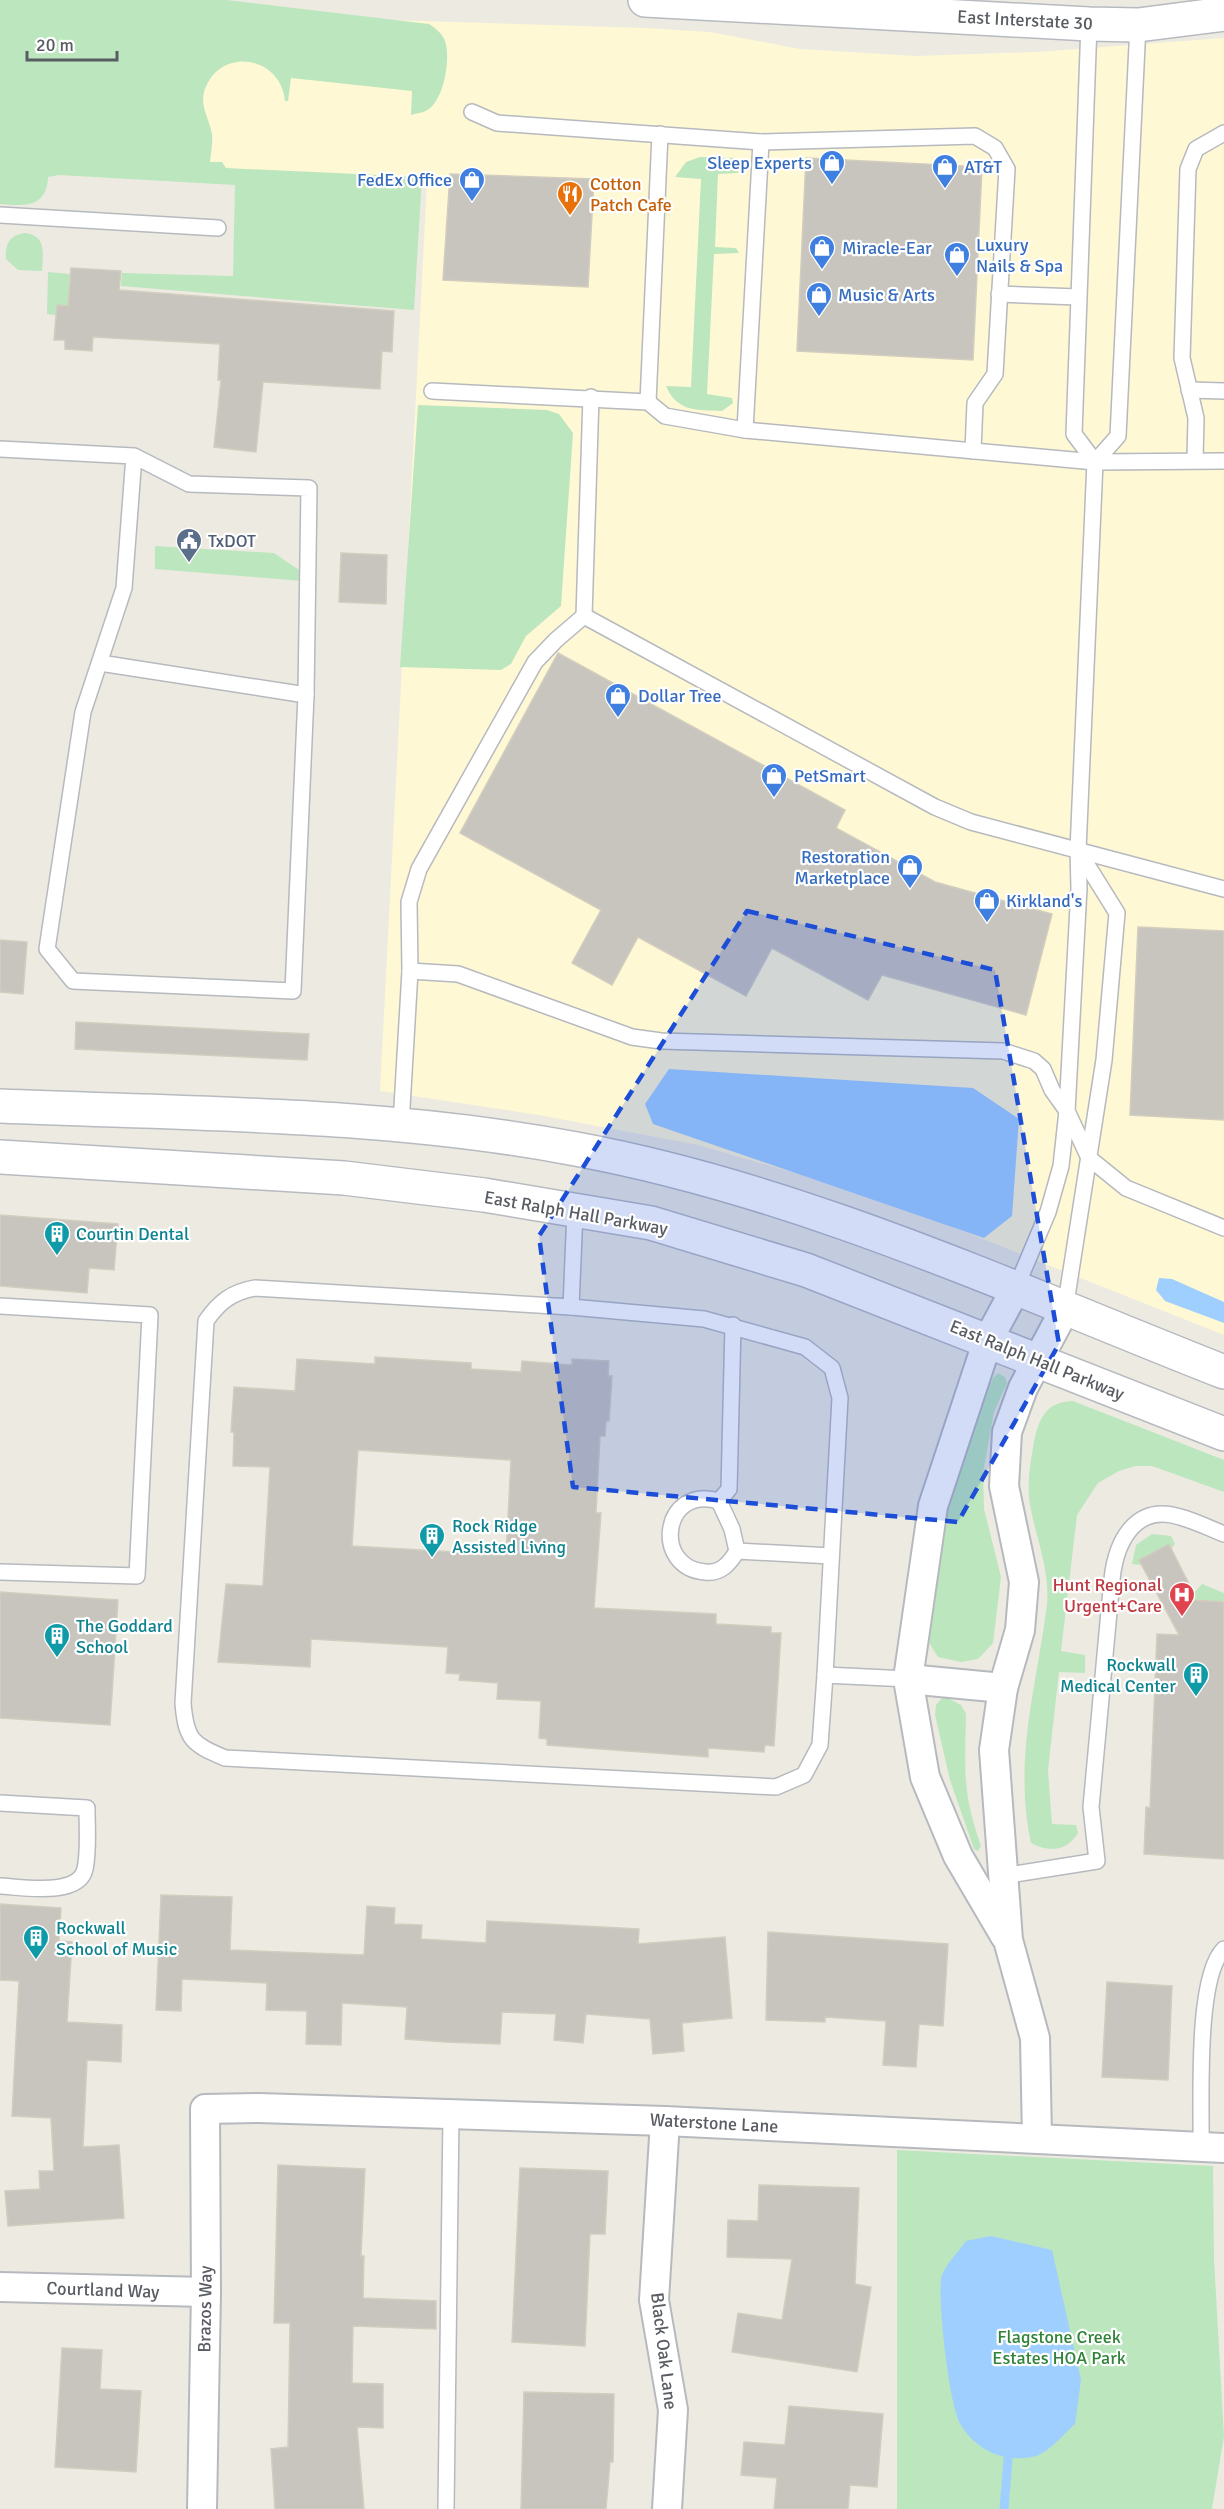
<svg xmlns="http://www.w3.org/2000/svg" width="1224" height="2509" viewBox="0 0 1224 2509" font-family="Signika,sans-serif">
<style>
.commercial{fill:#fff8d4}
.green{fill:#bce6be}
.water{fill:#9fcfff}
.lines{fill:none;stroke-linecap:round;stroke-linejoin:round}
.stream{stroke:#9fcfff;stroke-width:9}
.building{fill:#c8c5be;stroke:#d2cdbf;stroke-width:1.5;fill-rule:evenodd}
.service-casing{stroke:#b6b9be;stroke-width:18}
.minor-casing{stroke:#b6b9be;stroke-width:32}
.secondary-casing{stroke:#b7bac0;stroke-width:36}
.service{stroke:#fff;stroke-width:15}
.minor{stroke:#fff;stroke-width:28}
.secondary{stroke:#fff;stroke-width:33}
.marked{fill:#1d4ed8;fill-opacity:0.2;stroke:#1d4ed8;stroke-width:4.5;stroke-dasharray:12 8;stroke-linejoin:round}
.labels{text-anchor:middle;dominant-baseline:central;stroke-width:4.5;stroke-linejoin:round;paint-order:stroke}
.street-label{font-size:18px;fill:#595d63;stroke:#fff}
.shop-label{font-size:18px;fill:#366cbe;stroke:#fff;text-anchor:start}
.food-label{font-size:18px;fill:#c56008;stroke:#fff;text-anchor:start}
.service-label{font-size:18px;fill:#4e5e75;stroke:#fff;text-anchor:start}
.culture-label{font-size:18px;fill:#0d838f;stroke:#fff;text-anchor:start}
.health-label{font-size:18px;fill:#be3a42;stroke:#fff;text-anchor:end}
.park-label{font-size:18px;fill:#308339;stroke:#fff}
</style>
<rect width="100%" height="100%" fill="#edebe1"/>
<polygon class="commercial" points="198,5 354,19 645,28 710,32 800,49 915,56 1037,52 1224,38 1224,1335 877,1197 698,1145 539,1115 380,1091 427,183 185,169"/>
<g class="green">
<path d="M 0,0 L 227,0 L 429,24 C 435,28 443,34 445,41 C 451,58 444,98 429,109 C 424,113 417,113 411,115 L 412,91 L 291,78 L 288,101 L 285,101 C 281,56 221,46 205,89 C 199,106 209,117 212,134 C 213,142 211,153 210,162 L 222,162 L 226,168 L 422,177 L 414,310 L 121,286 L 122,273 L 233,276 L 235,185 L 59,175 L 48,177 C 47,208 24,206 0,204 Z"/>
<path d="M 700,157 L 736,158 L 742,163 L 738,173 L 718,174 L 715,247 L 736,248 L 739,253 L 714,254 L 707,394 L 732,398 L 733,403 L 722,411 C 697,410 677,412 666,386 L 691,387 L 701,179 L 675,177 L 686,162 Z"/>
<path d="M 25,233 C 47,236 43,253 42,271 L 18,270 L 6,259 C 5,245 9,235 25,233 Z"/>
<polygon points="48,272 70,274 68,306 57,305 56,315 47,314"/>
<polygon points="418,405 547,410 559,414 573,433 561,606 526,636 511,664 501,670 400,667"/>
<polygon points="155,546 274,553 299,570 302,581 155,569"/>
<polygon points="998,1373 1005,1377 1007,1383 994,1412 983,1473 984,1509 1001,1577 993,1643 978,1659 961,1662 938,1657 926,1638 945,1502 971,1428 993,1378"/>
<path d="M 1073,1401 L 1224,1460 L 1224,1492 L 1152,1466 L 1135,1466 L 1119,1471 L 1098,1483 L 1077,1515 L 1061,1651 L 1085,1655 L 1085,1673 L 1059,1672 L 1048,1770 L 1052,1824 L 1076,1825 L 1078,1833 C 1067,1851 1050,1853 1031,1843 C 1013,1758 1037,1686 1047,1604 C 1050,1572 1037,1540 1031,1510 C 1026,1487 1030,1464 1034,1442 C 1039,1418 1046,1402 1073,1401 Z"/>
<polygon points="1152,1534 1171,1536 1175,1544 1171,1549 1168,1545 1139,1560 1141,1565 1132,1564 1136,1545"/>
<polygon points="1202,1584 1224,1593 1224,1602 1193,1600 1194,1593"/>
<path d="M 946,1697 L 961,1705 L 966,1714 C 965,1770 962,1792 981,1846 L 978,1851 L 974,1849 L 950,1780 L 935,1715 L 936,1705 L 941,1699 Z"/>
<polygon points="897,2150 1213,2166 1214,2259 1224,2436 1212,2509 897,2509"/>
</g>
<g class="water">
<polygon points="669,1069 973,1088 1019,1119 1012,1216 984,1238 653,1124 645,1104"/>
<polygon points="1159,1278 1172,1279 1224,1302 1224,1323 1165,1301 1156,1290"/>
<path d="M 991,2236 L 1052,2250 L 1081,2380 L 1075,2424 C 1065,2433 1049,2452 1036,2456 C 1007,2464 976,2451 961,2425 C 949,2406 938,2303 941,2279 C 943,2267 959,2251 966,2241 Z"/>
</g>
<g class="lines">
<polyline class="stream" points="1004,2509 1008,2459"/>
</g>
<g class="building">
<polygon points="806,158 982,167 973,360 797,351"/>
<polygon points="450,174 594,179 588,287 443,280"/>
<polygon points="71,268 121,271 119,290 394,311 392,352 382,351 380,389 263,382 256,452 214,447 221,380 218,380 220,344 93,337 92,351 65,349 65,340 54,340 57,305 68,306"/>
<polygon points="341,553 387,555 386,604 339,602"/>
<polygon points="558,653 845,810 836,828 935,882 1052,914 1026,1015 882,975 868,1000 772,948 746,996 638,937 612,985 572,963 601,910 460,833"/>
<polygon points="1138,927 1224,931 1224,1120 1130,1115"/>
<polygon points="0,940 27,942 23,994 0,992"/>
<polygon points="76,1022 309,1034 307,1060 75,1049"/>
<polygon points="0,1215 118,1224 114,1270 89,1268 87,1293 0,1286"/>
<path d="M 375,1357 L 471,1363 L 471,1369 L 521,1372 L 522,1361 L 572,1365 L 572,1359 L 609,1361 L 608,1376 L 612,1376 L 609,1421 L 606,1421 L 605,1436 L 600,1436 L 596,1513 L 601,1513 L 594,1608 L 716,1614 L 716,1624 L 771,1627 L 771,1633 L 781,1633 L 774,1746 L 765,1745 L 764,1752 L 708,1748 L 708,1757 L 547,1745 L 547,1739 L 539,1738 L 541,1701 L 497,1699 L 498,1683 L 459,1680 L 460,1674 L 446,1673 L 448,1647 L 311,1639 L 310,1667 L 218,1662 L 226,1584 L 263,1586 L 270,1467 L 233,1466 L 234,1432 L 231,1432 L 234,1387 L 295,1391 L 297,1359 L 375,1364 ZM 358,1450 L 511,1460 L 506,1555 L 352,1546 Z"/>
<polygon points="1169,1544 1193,1592 1193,1600 1224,1602 1224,1859 1144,1854 1146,1807 1150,1808 1157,1634 1179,1635 1139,1560"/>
<polygon points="0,1592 118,1600 110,1725 0,1718"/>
<polygon points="161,1895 232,1897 230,1950 364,1955 367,1906 395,1908 394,1924 422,1925 421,1939 486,1943 487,1921 639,1929 638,1944 725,1937 732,2018 682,2023 684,2051 653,2054 650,2019 586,2014 583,2043 554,2040 556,2014 502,2012 500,2044 445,2042 405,2039 407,2007 342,2003 341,2045 306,2044 307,2011 266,2010 267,1983 182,1979 181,2011 156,2010"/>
<polygon points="0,1904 61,1908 59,1941 72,1942 67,2022 122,2025 121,2062 87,2060 83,2147 119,2145 124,2218 8,2226 5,2191 40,2189 39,2171 54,2171 51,2118 12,2116 19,1981 0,1980"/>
<polygon points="768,1932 948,1944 943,2026 919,2024 916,2067 883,2065 886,2021 825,2017 825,2022 766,2020"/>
<polygon points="1107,1982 1172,1986 1168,2080 1102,2077"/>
<polygon points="278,2165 365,2169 361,2256 364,2256 363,2298 436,2301 436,2329 353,2326 352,2383 383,2384 383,2428 357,2427 364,2509 275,2509 271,2449 288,2447 290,2323 274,2323"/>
<polygon points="520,2168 608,2171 605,2234 590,2234 585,2346 512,2342"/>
<polygon points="759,2185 859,2188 855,2284 871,2287 857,2372 732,2352 738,2313 782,2320 792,2259 727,2257 728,2220 758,2221"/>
<polygon points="62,2348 102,2350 100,2389 141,2391 136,2472 55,2467"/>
<polygon points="524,2392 614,2394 613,2462 610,2462 606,2509 521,2509"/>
<polygon points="789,2406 883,2414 877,2487 850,2485 848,2509 774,2509 777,2478 741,2475 744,2442 785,2445"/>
</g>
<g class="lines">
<defs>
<g id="service">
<polyline points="1089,24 1074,434 1095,462"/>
<polyline points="472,112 497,123 761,142 975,136 995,148 1007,169 995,374 975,403 973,451"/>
<polyline points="0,215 218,228"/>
<polyline points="999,294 1078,297"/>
<polyline points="1189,390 1224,391"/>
<polyline points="432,391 648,402 665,416 745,430 1095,462 1224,461"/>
<polyline points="648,402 660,134"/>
<polyline points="745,430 761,142"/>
<polyline points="0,449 134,456 189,484 309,488 306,695 293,991 73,981 47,949 83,712 124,588 134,456"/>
<polyline points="1195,460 1196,418 1182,358 1188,169 1196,149 1224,133"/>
<polyline points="584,616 935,807 971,822 1224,889"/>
<polyline points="100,663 306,695"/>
<polyline points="410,971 458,974 632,1037 661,1041 1003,1051 1034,1061 1043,1069 1052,1090 1067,1111 1089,1158 1126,1188 1224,1228"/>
<polyline points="401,1124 410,971 409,902 419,869 535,662 556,640 584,616 591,397"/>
<path d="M 575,1211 L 571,1307 L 255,1288 C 232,1292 219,1302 206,1321 L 183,1703 C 186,1740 192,1744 225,1758 L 776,1787 L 804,1775 L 820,1745 L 825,1675 L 908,1679"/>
<polyline points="1015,1290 1048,1212 1061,1166 1067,1111 1079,888 1078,850 1095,462 1118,436 1138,25"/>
<polyline points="0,1306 150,1315 137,1576 0,1572"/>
<polyline points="571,1307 704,1319 805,1347 832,1368 840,1398 825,1675"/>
<polyline points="1065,1309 1104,1060 1117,913 1079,852"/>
<polyline points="733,1325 729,1489 719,1501 732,1529 737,1551"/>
<path d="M 719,1501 C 662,1484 652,1568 705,1572 C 721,1574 730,1563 737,1551 L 831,1556"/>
<path d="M 0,1803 L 87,1808 C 87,1827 89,1851 85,1869 C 79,1897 22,1887 0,1886"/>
<path d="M 1003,1876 L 1097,1861 L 1091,1807 L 1112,1579 C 1116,1542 1135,1503 1180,1517 C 1195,1521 1209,1528 1224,1534"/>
<path d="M 1201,2146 C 1202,2104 1195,1977 1224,1949"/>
<polyline points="446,2509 451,2114"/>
</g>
<g id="minor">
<polyline points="908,1679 1003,1688"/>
<polyline points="1005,1936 958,1856 925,1777 908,1679 933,1506 988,1340 1015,1290"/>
<polyline points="665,2121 654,2300 673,2410 667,2509"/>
<polyline points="1037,2138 1035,2038 1008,1940 994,1750 1003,1688 1020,1630 1024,1582 1004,1486 1007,1432 1023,1388 1065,1309"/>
<polyline points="0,2287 206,2292"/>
<polyline points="202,2509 206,2292 205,2109 259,2108 665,2121 1224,2148"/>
</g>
<g id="secondary">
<polyline points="645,0 1089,24 1138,25 1224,14"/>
<path d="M 0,1106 C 192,1114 387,1113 576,1149 C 799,1190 1013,1289 1224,1372"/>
<polyline points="0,1157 344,1178 484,1195 651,1223 806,1270 1224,1434"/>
</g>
</defs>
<use href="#service" class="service-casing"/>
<use href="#minor" class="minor-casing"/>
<use href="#secondary" class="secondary-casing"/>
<use href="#service" class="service"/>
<use href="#minor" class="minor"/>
<use href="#secondary" class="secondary"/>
</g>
<path class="marked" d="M 747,911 L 995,970 L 1059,1344 L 958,1522 L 573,1487 L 539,1236 Z"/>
<defs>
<symbol id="shop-pin" viewBox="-11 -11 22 30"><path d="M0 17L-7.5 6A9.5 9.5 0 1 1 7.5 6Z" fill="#3f7fe0" stroke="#fff"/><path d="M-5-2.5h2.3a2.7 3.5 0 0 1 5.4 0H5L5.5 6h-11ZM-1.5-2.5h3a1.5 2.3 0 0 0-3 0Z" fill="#fff"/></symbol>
<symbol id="restaurant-pin" viewBox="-11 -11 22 30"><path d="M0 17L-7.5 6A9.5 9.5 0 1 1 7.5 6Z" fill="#e8710a" stroke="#fff"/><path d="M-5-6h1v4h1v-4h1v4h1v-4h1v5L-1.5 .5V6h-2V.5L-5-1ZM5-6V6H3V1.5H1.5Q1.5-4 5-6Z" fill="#fff"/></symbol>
<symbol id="civic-pin" viewBox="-11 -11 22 30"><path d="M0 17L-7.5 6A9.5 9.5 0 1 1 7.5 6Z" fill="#5c6f8a" stroke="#fff"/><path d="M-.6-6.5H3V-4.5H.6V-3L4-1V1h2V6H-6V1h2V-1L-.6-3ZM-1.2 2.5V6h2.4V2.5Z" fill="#fff"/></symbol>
<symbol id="building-pin" viewBox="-11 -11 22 30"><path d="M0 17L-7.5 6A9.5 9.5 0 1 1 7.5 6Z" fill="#0f9aa8" stroke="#fff"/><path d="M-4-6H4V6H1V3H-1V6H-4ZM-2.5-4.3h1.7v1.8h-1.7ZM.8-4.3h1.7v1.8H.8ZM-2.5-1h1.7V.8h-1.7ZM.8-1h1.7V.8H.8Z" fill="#fff"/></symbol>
<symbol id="hospital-pin" viewBox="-11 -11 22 30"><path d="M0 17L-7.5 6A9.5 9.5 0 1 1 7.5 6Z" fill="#e0444e" stroke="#fff"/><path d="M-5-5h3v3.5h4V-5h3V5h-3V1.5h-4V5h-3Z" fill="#fff"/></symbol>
</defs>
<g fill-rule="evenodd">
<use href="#shop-pin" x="817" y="148" width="30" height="40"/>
<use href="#shop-pin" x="930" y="152" width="30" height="40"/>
<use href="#shop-pin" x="457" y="165" width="30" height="40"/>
<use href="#restaurant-pin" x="555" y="179" width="30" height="40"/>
<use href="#shop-pin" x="807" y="233" width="30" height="40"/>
<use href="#shop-pin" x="942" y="240" width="30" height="40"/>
<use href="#shop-pin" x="804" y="280" width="30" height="40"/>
<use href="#civic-pin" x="174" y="526" width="30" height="40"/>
<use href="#shop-pin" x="603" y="681" width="30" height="40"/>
<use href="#shop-pin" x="759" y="761" width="30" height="40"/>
<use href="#shop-pin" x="895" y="852" width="30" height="40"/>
<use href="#shop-pin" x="972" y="886" width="30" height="40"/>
<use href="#building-pin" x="42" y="1219" width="30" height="40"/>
<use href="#building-pin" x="417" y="1521" width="30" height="40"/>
<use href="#hospital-pin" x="1167" y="1580" width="30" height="40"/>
<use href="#building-pin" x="42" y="1621" width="30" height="40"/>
<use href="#building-pin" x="1181" y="1660" width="30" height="40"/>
<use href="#building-pin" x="21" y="1923" width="30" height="40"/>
</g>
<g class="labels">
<g class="street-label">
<text transform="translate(1025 20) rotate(3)">East Interstate 30</text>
<text transform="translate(576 1213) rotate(10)">East Ralph Hall Parkway</text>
<text transform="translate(1037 1360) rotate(22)">East Ralph Hall Parkway</text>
<text transform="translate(714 2123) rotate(3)">Waterstone Lane</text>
<text transform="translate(103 2290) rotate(2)">Courtland Way</text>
<text transform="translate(205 2309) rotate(-89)">Brazos Way</text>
<text transform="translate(664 2351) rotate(83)">Black Oak Lane</text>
</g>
<g class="shop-label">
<text x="812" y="163" text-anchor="end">Sleep Experts</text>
<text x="964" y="167">AT&amp;T</text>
<text x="452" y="180" text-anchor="end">FedEx Office</text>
<text x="976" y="245">Luxury<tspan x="976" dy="21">Nails &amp; Spa</tspan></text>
<text x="842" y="248">Miracle-Ear</text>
<text x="838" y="295">Music &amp; Arts</text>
<text x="638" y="696">Dollar Tree</text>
<text x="794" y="776">PetSmart</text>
<text x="890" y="857" text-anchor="end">Restoration<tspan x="890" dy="21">Marketplace</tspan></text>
<text x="1006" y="901">Kirkland's</text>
</g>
<g class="food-label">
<text x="590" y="184">Cotton<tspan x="590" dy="21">Patch Cafe</tspan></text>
</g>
<g class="service-label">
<text x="208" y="541">TxDOT</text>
</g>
<g class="culture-label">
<text x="76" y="1234">Courtin Dental</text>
<text x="452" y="1526">Rock Ridge<tspan x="452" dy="21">Assisted Living</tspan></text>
<text x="76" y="1626">The Goddard<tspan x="76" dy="21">School</tspan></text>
<text x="1176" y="1665" text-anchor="end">Rockwall<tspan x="1176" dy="21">Medical Center</tspan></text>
<text x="56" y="1928">Rockwall<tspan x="56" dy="21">School of Music</tspan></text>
</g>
<g class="health-label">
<text x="1162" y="1585">Hunt Regional<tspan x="1162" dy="21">Urgent+Care</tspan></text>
</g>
<g class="park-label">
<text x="1059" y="2337">Flagstone Creek<tspan x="1059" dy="21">Estates HOA Park</tspan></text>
</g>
</g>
<path d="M27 51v9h90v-9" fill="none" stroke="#595d63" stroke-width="3"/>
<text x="36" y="51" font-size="18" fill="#595d63" stroke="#ffffff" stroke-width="4.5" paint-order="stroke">20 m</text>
</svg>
